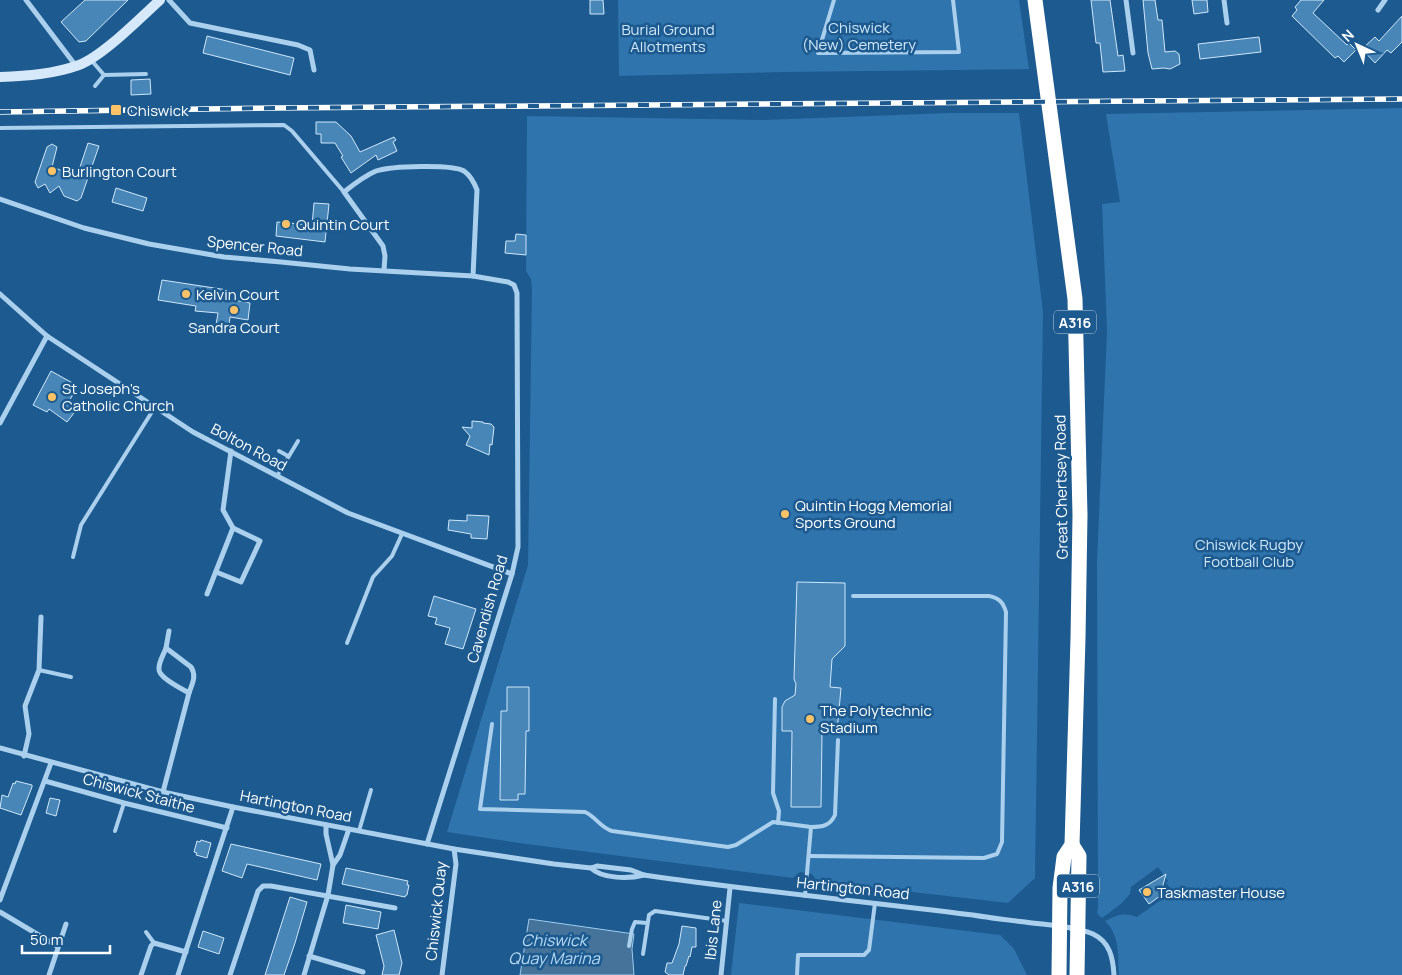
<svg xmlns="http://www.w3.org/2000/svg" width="1402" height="975" viewBox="0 0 1402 975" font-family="Manrope,sans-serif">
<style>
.green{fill:#2f74ad}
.water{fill:#467399;stroke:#9dccf0}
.building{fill:#4986b8;stroke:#cfe7fa}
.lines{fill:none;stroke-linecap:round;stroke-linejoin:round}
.lane{stroke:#aad0ee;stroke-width:4}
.street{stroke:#aad0ee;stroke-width:5}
.secondary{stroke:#d6e9fa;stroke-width:10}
.highway{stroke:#fff;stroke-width:15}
.rail-casing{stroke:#fff;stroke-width:5.5}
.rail{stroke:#1c5a8f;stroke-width:4;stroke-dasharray:11;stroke-linecap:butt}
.poi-dot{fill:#fec367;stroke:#1c5a8f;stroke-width:2}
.labels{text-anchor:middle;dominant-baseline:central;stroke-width:5;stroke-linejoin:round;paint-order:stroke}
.shield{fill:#1c5a8f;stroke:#bbcedd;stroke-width:1}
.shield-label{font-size:14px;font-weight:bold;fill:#fff}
.park-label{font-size:15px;fill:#cfe7fa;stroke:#1c5a8f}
.poi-label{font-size:15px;fill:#fff;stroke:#1c5a8f;text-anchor:start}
.street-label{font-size:15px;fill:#fff;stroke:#1c5a8f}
.water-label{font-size:16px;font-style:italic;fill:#b6d9f5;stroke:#1c5a8f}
</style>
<rect width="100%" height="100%" fill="#1c5a8f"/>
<g class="green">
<polygon points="618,0 1019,0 1029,69 785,72 619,76"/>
<path d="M 1402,108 L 1402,975 L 1119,975 C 1118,956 1120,935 1105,921 C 1117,915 1124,912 1137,917 L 1165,897 L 1163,893 L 1170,888 L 1166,883 L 1168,881 L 1158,867 L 1131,887 L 1130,894 L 1122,903 L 1102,918 L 1097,913 L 1098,908 L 1097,561 L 1107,331 L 1102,204 L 1120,202 L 1106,114 Z"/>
<polygon points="949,113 1019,113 1043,312 1035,878 1008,903 817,881 812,874 800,872 793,878 526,844 447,832 528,565 532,289 531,279 526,271 527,116 764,120"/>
<polygon points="739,903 1000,935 1014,949 1027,975 731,975"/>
</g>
<polygon class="water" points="529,919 634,934 632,949 634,975 520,975"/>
<g class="building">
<polygon points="85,0 128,0 86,41 79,42 61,22"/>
<polygon points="590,0 603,0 604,14 590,14"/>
<polygon points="1091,0 1110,0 1118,56 1123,55 1125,71 1103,72 1100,43 1096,43"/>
<polygon points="1143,0 1155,0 1158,20 1162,20 1165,52 1175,51 1179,54 1180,64 1170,69 1164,68 1152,69 1148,53"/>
<polygon points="1192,0 1207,0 1208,12 1194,14"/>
<polygon points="1301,0 1324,0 1313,13 1347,45 1349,43 1356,50 1344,62 1338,56 1335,58 1292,16 1297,10 1295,7"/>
<polygon points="1402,16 1402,42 1391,53 1387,50 1375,63 1362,49 1375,37 1379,41"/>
<polygon points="207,36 294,58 290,75 203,53"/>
<polygon points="1259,37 1261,52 1200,59 1198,44"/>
<polygon points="150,79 151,94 131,95 131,80"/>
<polygon points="316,122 336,122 351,136 360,152 394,137 396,140 393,142 397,151 378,160 376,155 351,173 341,157 343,156 335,143 321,143 321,134 316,134"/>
<polygon points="88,143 99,146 81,198 77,201 64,196 59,186 50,193 45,184 38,188 35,182 47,147 52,144 57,147 52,167 77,176"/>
<polygon points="116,188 147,198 143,211 112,202"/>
<polygon points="314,203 329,204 325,242 276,236 277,222 312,225"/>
<polygon points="516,234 526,235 526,255 505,253 506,241 515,241"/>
<polygon points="162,280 234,291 233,300 250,303 248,320 230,317 229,327 216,325 218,313 195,311 196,306 158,300"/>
<polygon points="51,371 78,386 68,403 77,409 67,422 49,409 47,412 33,405"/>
<polygon points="472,421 483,422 483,423 491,424 494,427 492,445 490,444 489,455 466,445 470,436 462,427 472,428"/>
<polygon points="467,515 489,516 487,539 471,538 471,534 448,530 449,520 467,521"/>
<polygon points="797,582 845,583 845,646 832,659 830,687 841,688 837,732 822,732 821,807 791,807 792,731 782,731 782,707 785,701 795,695 796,684 794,679"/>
<polygon points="434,596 476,609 463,649 445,644 450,628 435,624 437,618 428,616"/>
<polygon points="507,687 529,687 529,731 526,731 525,794 518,794 518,800 500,800 501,711 507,711"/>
<polygon points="16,781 32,785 32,787 21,815 0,808 2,795 8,797 13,783 15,784"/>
<polygon points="50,798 60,800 56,816 46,813"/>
<polygon points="201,840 211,843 207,858 196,855 197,853 194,852 197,841 200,842"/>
<polygon points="231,844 321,864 317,880 247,864 242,878 222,871"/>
<polygon points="346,868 408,881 407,885 409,885 407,895 406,895 405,897 342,884"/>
<polygon points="1166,874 1160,896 1149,904 1139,890"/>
<polygon points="290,897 307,902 295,943 284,975 265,975"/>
<polygon points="346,905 381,912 378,929 343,923"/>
<polygon points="682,926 696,928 696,947 692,947 690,957 689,956 686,966 685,966 683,975 669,975 665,972 667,963 672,963 679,944"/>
<polygon points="394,930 402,963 399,975 382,975 384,966 376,935"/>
<polygon points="203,931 224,938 219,954 198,947"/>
</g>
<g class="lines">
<g class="lane">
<polyline points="834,0 818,53 959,52 953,0"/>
<polyline points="92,61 104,75 146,74"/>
<polyline points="95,86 104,75"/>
<polyline points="0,128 284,125 292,131 344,192"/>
<polyline points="279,451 288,456"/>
<polyline points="277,476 298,441"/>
<polyline points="73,557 81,525 155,407"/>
<polyline points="347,643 373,577 392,556 402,534"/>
<polyline points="39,670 71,677"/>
<polyline points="775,699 773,793 779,811 778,823"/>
<path d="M 492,724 L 480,809 L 585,812 C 596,817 601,828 612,831 L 728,847 L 736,845 L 773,822 L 811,827 L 805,896"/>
<path d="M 811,827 C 822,827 830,826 835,815 L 838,740"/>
<polyline points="115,831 124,803"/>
<polyline points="359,831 371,790"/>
<path d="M 809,856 L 984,858 L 997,854 L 1002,842 L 1006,612 C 1003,602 999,598 989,596 L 853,596"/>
<polyline points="146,932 154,943"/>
<polyline points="629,946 632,929 635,922 647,923"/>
<polyline points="643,954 649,915 655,911 727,921"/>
<polyline points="797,975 798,955 864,955 869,950 875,903"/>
</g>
<g class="street">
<polyline points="26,0 76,66"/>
<polyline points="169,0 190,23 298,45 310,50 314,70"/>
<polyline points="1126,0 1133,53"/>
<polyline points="1224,0 1227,23"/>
<polyline points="1378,10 1385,0"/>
<polyline points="0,199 84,228 149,244 224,257 281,262 350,269 473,276 508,282 514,285 517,293 518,547 512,574 427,844"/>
<path d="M 384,270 L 385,256 L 383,246 L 344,192 C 354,184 364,176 376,171 C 391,166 452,164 464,171 C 471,176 474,182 477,190 L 473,276"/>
<polyline points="0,294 47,336 193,432 348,513 512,574"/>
<polyline points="0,423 47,336"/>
<polyline points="216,572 241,582 260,541 233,528"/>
<polyline points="207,594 233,528 223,510 231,451"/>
<path d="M 166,648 L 191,667 C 197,676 192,684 189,693 C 182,689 157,677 159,668 C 159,661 164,654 166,648 Z"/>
<polyline points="166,648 169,631"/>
<path d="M 0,748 L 163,792 L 233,807 L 454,849 L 554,864 L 591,868 L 597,866 L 631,870 L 644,875 C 753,891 863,901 973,915 C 990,918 1008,920 1025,922 C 1046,925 1074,926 1093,934 C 1110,942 1113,958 1114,975"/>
<polyline points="24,756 29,734 25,706 39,670 41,617"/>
<polyline points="45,781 124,803 227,828"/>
<polyline points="163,792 189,693"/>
<polyline points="326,825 326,834 333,865 340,855 349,829"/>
<path d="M 591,868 C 602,879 629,879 644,875"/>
<polyline points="0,900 51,763"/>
<polyline points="0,912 57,946"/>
<polyline points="309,956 363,972"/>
<polyline points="49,975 66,924"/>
<polyline points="141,975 151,946 154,943 186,952"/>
<polyline points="178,975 233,807"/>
<polyline points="230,975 258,891 263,886 271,886 395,908"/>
<polyline points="304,975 328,895 333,865"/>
<polyline points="442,975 456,864 454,849"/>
<polyline points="721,975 730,888"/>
</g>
<path class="secondary" d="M 0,77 C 27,76 54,74 79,65 C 103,56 140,18 160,0"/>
<g class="highway">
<polyline points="1035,0 1075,299 1080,515 1078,638 1072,845 1064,857 1060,888 1059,975"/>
<polyline points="1072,845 1079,856 1077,975"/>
</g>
<defs>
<polyline id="rail" points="0,112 274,108 1402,99"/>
</defs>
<use href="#rail" class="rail-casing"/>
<use href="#rail" class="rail"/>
</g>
<g class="poi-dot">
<rect x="110" y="104" width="12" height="12" rx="2.5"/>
<circle cx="52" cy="171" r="5"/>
<circle cx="286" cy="224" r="5"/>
<circle cx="186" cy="294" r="5"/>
<circle cx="234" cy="310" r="5"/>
<circle cx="52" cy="397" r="5"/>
<circle cx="785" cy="514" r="5"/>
<circle cx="810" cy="719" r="5"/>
<circle cx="1147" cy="892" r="5"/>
</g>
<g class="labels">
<g class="shield">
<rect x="1054" y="310.5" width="42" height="23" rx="4"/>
<rect x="1057" y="874.5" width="42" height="23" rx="4"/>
</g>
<g class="shield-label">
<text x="1075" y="322">A316</text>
<text x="1078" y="886">A316</text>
</g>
<g class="park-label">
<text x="859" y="27">Chiswick<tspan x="859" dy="17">(New) Cemetery</tspan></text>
<text x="668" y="29">Burial Ground<tspan x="668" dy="17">Allotments</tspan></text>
<text x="1249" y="544">Chiswick Rugby<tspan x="1249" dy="17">Football Club</tspan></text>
</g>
<g class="poi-label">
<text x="127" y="110">Chiswick</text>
<text x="62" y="171">Burlington Court</text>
<text x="296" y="224">Quintin Court</text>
<text x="196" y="294">Kelvin Court</text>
<text x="234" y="327" text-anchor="middle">Sandra Court</text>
<text x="62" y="388">St Joseph's<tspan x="62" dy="17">Catholic Church</tspan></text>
<text x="795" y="505">Quintin Hogg Memorial<tspan x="795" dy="17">Sports Ground</tspan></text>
<text x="820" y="710">The Polytechnic<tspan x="820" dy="17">Stadium</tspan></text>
<text x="1157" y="892">Taskmaster House</text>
</g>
<g class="street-label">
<text transform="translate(255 246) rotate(6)">Spencer Road</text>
<text transform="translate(249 447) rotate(28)">Bolton Road</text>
<text transform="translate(1061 487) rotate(-91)">Great Chertsey Road</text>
<text transform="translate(487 609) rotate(-74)">Cavendish Road</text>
<text transform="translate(139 793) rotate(15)">Chiswick Staithe</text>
<text transform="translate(296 806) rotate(11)">Hartington Road</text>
<text transform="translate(853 888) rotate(6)">Hartington Road</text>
<text transform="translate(436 911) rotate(-84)">Chiswick Quay</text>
<text transform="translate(713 930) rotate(-84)">Ibis Lane</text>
</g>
<g class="water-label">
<text x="554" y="940">Chiswick<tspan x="554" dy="18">Quay Marina</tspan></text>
</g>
</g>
<g transform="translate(1357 45) rotate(316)" stroke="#1c5a8f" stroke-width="4" paint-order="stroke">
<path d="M0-4L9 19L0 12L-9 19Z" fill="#ffffff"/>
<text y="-8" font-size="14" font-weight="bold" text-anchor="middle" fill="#ffffff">N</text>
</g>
<path d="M22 945v8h88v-8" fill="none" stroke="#ffffff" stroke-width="2.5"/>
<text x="30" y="945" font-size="15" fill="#ffffff" stroke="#1c5a8f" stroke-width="4" paint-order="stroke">50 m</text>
</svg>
